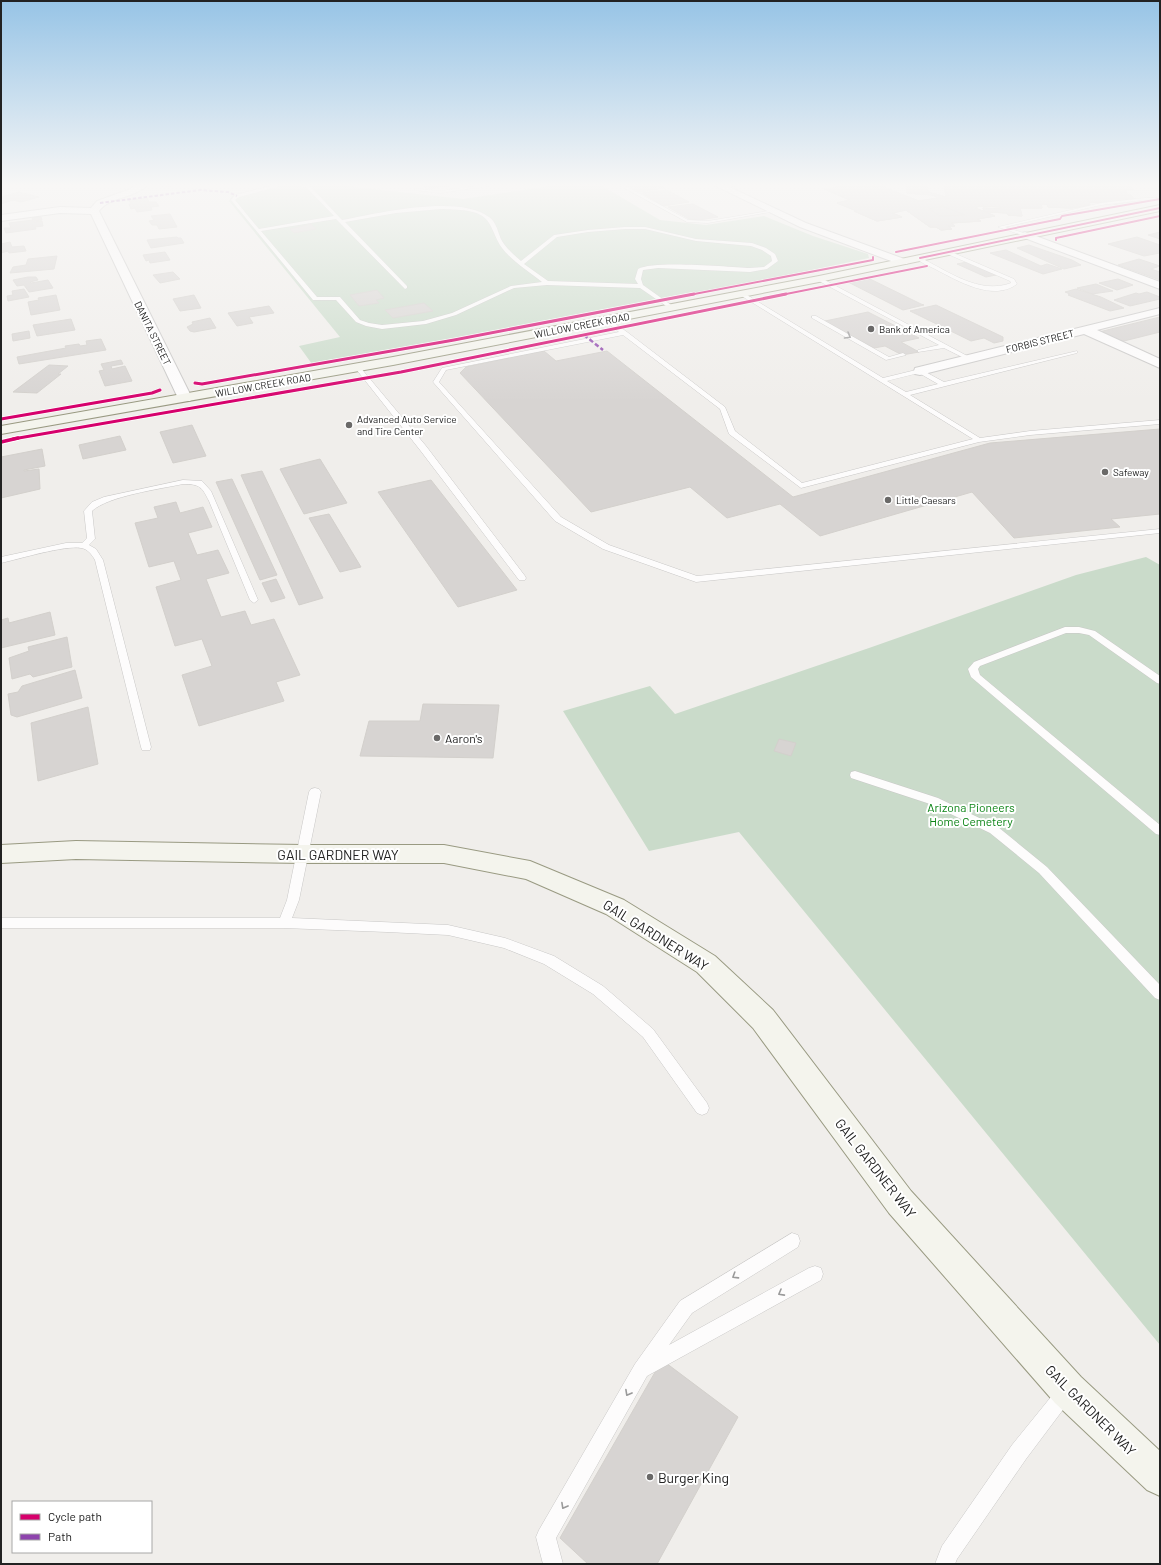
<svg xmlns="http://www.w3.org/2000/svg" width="1161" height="1565" viewBox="0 0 1161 1565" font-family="Barlow,sans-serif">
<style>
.cemetery{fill:#cadbca}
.building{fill:#d7d4d2;stroke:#d3d0cc;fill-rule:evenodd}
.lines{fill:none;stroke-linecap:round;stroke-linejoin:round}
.lane-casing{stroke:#c9c8c7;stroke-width:1}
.street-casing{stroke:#c9c8c7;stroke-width:2}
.secondary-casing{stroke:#999a82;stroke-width:2}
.lane{fill:#fdfcfc;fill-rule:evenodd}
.street{fill:#fdfcfc;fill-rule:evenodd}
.secondary{fill:#f4f4ed;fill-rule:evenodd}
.quiet-far1{stroke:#8e44ad;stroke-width:2;stroke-dasharray:3.5 2;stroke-linecap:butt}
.quiet{stroke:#8e44ad;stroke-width:2.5;stroke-dasharray:4.5 2.5;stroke-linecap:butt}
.cycleway-far2-casing{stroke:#fff;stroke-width:3}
.cycleway-far1-casing{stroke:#fff;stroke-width:4.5}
.cycleway-casing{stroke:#fff;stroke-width:5.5}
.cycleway-far2{stroke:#d6006c;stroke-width:2}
.cycleway-far1{stroke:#d6006c;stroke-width:3}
.cycleway{stroke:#d6006c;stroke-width:3.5}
.oneway{stroke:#9a9a9a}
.poi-dot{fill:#6a6968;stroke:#fff;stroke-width:1.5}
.labels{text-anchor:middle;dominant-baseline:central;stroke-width:4;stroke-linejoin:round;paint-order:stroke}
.far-street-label{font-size:10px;fill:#222;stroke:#fff}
.far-poi-label{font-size:10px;fill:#222;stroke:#fff;text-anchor:start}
.poi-label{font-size:12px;fill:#222;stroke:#fff;text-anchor:start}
.park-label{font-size:12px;fill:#0c8416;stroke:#fff}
.near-street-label{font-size:14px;fill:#222;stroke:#fff}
.near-poi-label{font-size:14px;fill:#222;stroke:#fff;text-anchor:start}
</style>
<rect width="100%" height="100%" fill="#f0eeeb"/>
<g class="cemetery">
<polygon points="298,183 319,183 463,199 571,183 597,183 660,220 706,225 764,216 813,236 868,254 869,258 662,301 356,357 354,356 312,364 299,346 340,337 229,201 232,196 278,184"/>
<polygon points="1146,557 1160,565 1160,1345 739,832 649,851 563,711 650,686 675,714 869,648 1076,575"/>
</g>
<g class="building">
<polygon points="152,183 179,183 173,186 148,185"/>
<polygon points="420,183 467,183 427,189"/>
<polygon points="623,183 654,183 664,188 639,192"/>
<path d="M 835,183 L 900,183 L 901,184 L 880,186 L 919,201 L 938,198 L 933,195 L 907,193 L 906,183 L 927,183 L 928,192 L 946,197 L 944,183 L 1117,183 L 1130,185 L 1133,190 L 1124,189 L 1128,195 L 1131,195 L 1133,198 L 1132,198 L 1143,202 L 1121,206 L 1111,203 L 1089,202 L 1090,205 L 1071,208 L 1048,207 L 1047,204 L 1041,204 L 1042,208 L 1020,208 L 1022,216 L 1008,215 L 1007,213 L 989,212 L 984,211 L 983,208 L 1001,209 L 1001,207 L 979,206 L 975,208 L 995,216 L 977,219 L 981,221 L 951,223 L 955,226 L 948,226 L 952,229 L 941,230 L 936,227 L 930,227 L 906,210 L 892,213 L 902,217 L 877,221 L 854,211 L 857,211 L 837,203 L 850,200 L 824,189 L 847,186 L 841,186 ZM 942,206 L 965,215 L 940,216 L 929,209 Z"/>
<path d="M 835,183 L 900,183 L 901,184 L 880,186 L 919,201 L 938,198 L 933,195 L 907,193 L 906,183 L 927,183 L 928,192 L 946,197 L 944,183 L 971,183 L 973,191 L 981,189 L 990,191 L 988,183 L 1117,183 L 1130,185 L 1133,190 L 1124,189 L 1128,195 L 1131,195 L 1133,198 L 1132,198 L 1143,202 L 1121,206 L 1111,203 L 1089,202 L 1090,205 L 1071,208 L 1048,207 L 1047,204 L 1041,204 L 1042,208 L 1020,208 L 1022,216 L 1008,215 L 1007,213 L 989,212 L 984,211 L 983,208 L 1001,209 L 1001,207 L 979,206 L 975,208 L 995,216 L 977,219 L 981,221 L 951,223 L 955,226 L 948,226 L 952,229 L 941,230 L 936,227 L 930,227 L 906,210 L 892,213 L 902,217 L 877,221 L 854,211 L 857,211 L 837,203 L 850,200 L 824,189 L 847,186 L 841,186 ZM 942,206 L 965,215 L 940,216 L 929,209 Z"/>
<polygon points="835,183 900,183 901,184 880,186 919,201 938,198 933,195 907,193 906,183 927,183 928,192 946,197 944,183 971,183 973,191 981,189 990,191 988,183 1117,183 1130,185 1133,190 1124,189 1128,195 1131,195 1133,198 1132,198 1143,202 1121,206 1111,203 1089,202 1090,205 1071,208 1048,207 1047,204 1041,204 1042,208 1020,208 1022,216 1008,215 1007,213 989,212 984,211 983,208 1001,209 1001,207 979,206 975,208 995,216 977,219 981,221 951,223 955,226 948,226 952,229 941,230 936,227 930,227 906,210 892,213 902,217 877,221 854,211 857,211 837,203 850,200 824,189 847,186 841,186"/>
<polygon points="971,183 988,183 990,191 981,189 973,191"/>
<polygon points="667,190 689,202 663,206 642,193"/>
<polygon points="19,192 39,197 21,202 13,200 1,204 1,197"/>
<polygon points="147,198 149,202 156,202 159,206 151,207 152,210 137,212 135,208 131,209 129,204 131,204 129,200"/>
<polygon points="693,204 718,217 699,220 689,219 668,207"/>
<polygon points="942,206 965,215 940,216 929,209"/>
<polygon points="170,214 177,227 159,229 157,225 152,225 149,221 154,220 151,216"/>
<polygon points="41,217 42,220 34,221 34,222 42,221 43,226 35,227 36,229 6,233 4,228 11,228 9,223 33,220 32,218"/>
<polygon points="311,224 316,229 294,233 290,229"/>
<polygon points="1160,232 1160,239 1148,235"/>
<polygon points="177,237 178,238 181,238 184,243 151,248 147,240"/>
<polygon points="1137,237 1160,245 1160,253 1144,256 1108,244"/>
<polygon points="10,242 12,247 24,246 26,251 9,253 8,251 1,253 1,244"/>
<polygon points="1029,245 1072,260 1081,265 1064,269 1017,248"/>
<polygon points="1006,250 1041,266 1047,264 1062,269 1043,274 990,253"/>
<polygon points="165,252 170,260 150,263 149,260 146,261 143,255"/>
<polygon points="57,256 54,269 10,273 13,267 26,265 28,259"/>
<polygon points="1139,259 1160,266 1151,269 1160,272 1160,280 1118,265"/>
<polygon points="967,262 991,273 996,275 986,277 957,264"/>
<polygon points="173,272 180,279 160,283 153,275"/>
<polygon points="28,277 36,277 38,280 30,282 31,283 48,280 53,288 29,292 24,285 17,286 13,280"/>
<polygon points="868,278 921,304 924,305 903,310 848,282"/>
<polygon points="1118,279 1133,285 1117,290 1099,283"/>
<polygon points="1096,284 1113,291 1092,294 1077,288"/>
<polygon points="24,289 29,297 8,301 7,296 13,295 12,291"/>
<polygon points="1076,289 1101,297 1124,308 1110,311 1068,295 1070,294 1065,292"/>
<polygon points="377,290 384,298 376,300 379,303 359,306 350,295"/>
<polygon points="1147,292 1160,297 1160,299 1130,306 1114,300 1136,293 1139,294"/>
<polygon points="56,295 60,310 31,315 28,302 39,300 38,298"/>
<polygon points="194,295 201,308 180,311 173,299"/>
<polygon points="424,303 433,311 393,318 385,310"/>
<polygon points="936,305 1003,337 1003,341 994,343 984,338 971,341 910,311"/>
<polygon points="269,306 274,313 249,317 253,323 237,326 228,313"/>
<polygon points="868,312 919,338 901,342 919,352 902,355 885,346 874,348 825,321"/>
<polygon points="1160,317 1160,332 1124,341 1121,342 1099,332"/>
<polygon points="210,318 216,328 194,332 190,331 187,327 193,324 192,322"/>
<polygon points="71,319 75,330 37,336 33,325"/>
<polygon points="29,331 30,338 13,341 12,334"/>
<polygon points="101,339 106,350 19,364 17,357 66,348 65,346 79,344 80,346 87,345 86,341"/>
<polygon points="544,351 556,361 607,351 793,497 990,443 1160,429 1160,514 1111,519 1120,527 1014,538 972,492 820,536 780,504 727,518 690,487 591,512 460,373 466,367"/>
<polygon points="121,360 123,364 111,366 112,369 125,366 132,381 105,386 99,371 104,370 101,364"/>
<polygon points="49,365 68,366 58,374 61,374 37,393 13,392"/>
<polygon points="192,425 206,456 173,463 160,432"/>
<polygon points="120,436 126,450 83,459 79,445"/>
<polygon points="42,449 45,466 24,470 24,471 39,469 40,489 1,498 1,457"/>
<polygon points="320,459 347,503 304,514 280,469"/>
<polygon points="262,471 323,598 299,605 241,475"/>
<polygon points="232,479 277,575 260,580 216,482"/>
<polygon points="431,480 517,590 458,607 378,492"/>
<polygon points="176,502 180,513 203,507 212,527 188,533 197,555 218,550 229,573 206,579 221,617 245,611 251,625 274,619 300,675 276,682 284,701 199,726 182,675 212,666 202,639 175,646 156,587 181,580 174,561 149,567 135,523 158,518 154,507"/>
<polygon points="329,514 361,567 340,572 309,518"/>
<polygon points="276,579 285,598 271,602 262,583"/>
<polygon points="50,612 55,635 1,648 1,620 8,618 9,623"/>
<polygon points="67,637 72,667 33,677 30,674 12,679 9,658 29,651 28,647"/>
<polygon points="75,670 82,698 17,717 11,715 8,694 18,692 22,686"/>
<polygon points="423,704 499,705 493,758 360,756 369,721 420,721"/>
<polygon points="88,707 98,764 38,781 31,723"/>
<polygon points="779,739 796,743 791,756 774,751"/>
<polygon points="662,1360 738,1417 657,1564 588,1564 560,1538"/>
</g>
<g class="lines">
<defs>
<g id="lane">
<path d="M 282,183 L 309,185 L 342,220 C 379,213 458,194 489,217 C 497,222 498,234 502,241 C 507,249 514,255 521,261 L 554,235 L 588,230 L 625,227 L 645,227 L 696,239 L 752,243 L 766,248 L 775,254 L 778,261 L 767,269 L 750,272 L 658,268 L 643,270 L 641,279 L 643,285 L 674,307 L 675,308 L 672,310 L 640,288 L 547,285 L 514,288 L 456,315 L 426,324 L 382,329 L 366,326 L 356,322 L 336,300 L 313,300 L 231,200 L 235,195 ZM 284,185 L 306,187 L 334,216 L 259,229 L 235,200 L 239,197 ZM 441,209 C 455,210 481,208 489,223 C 494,231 496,240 502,248 C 513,262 528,271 542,282 L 511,286 L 452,313 L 423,321 L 382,325 L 369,323 L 360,320 L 340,297 L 317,297 L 261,231 L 336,219 L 405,289 L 407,288 L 407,286 L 345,222 L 396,213 ZM 625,229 L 645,229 L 696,241 L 751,246 L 762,250 L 771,256 L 772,261 L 764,267 L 750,268 C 729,267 653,260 638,269 L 635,279 L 638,284 L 548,281 L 524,264 L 557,237 L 588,232 Z"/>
<polygon points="497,183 510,183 440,193 414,190 416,189 440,191"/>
<polygon points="615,183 620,183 688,220 708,221 774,210 776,211 708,223 687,222"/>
<polygon points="742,183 755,183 723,188 721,187"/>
<polygon points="1150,183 1160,184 1160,186 1150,184"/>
<polygon points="1145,198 1160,198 1160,200 1145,200 1101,205 1005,227 1027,234 1025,236 998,227 1101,203"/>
<path d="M 945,251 L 949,251 L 1014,279 L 1017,284 C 993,302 958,281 935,269 C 929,266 922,263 916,259 L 921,258 C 948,271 979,295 1011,283 L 1010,281 L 945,253 Z"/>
<polygon points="817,278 821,278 973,359 968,360 944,348 918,352 918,350 939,345 817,280"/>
<path d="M 742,292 L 883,378 L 920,369 L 944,382 L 1077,351 L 1077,353 L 910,395 L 980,438 L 1030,431 L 1160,420 L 1160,424 L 1030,435 L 979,442 L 801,488 L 729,434 L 720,409 L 623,335 L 446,370 L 439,382 L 561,517 L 609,545 L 697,576 L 1160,529 L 1160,533 L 696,582 L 603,549 L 555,521 L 433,382 L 442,368 L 619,332 L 605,321 L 605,319 L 607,318 L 627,332 L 725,407 L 735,431 L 802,483 L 973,439 L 740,295 L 739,294 ZM 919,373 L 938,384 L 906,392 L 887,381 Z"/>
<polygon points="812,316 816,316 889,357 903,353 906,355 886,360 812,318"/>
<polygon points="356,367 360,367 426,446 525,576 526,578 525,580 519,580 420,450 356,369"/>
<path d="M 183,480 L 202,481 L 211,491 L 258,600 L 254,603 L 250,600 L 209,501 C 202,487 200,484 183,484 C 160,489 108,496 92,511 L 95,539 L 89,545 L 96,549 L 103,560 L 151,747 L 150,750 L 142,750 L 141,747 L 95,560 C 92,555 88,549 81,548 C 65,545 19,559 1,563 L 1,557 L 66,543 L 82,543 L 87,538 L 84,511 L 92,502 L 104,497 Z"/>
<polygon points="1065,627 1079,627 1095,631 1160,676 1160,684 1157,683 1089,635 1079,633 1066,633 980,666 978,669 980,675 1160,825 1160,835 1156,834 971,677 968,669 974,662"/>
<polygon points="855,771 938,798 998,827 1047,867 1160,985 1160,1000 1155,998 1039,873 990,833 930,804 851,778 850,775 851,772"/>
<polygon points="315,788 319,789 321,792 299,900 292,918 448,925 505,938 554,956 603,986 653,1029 707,1103 709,1108 707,1113 702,1115 697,1113 643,1037 593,994 544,964 504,948 448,935 387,932 284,928 1,928 1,918 280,918 287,900 309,792 311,789"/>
<polygon points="792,1233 798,1235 800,1241 798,1247 692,1313 669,1345 809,1268 815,1266 821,1268 823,1274 821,1280 647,1376 556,1538 563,1564 543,1564 536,1537 539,1530 635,1364 680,1301"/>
<polygon points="1065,1384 1071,1387 1074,1393 1071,1399 1026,1459 957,1559 955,1564 935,1564 942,1546 1012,1445 1059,1387"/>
</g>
<g id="street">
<path d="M 140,183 L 146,183 L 147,185 C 134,199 110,196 99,211 L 192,398 L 190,401 L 180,401 L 178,398 L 91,214 L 60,213 L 1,221 L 1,215 L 60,207 L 91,208 L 97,201 L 128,190 Z"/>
<polygon points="710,183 721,183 806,223 907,260 908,262 907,264 899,264 800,227"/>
<polygon points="1025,232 1160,282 1160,289 1022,237 1020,235 1022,233"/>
<polygon points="1160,308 1160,314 1097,330 1160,359 1160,368 1084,334 920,375 915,374 914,371 915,368"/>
</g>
<g id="secondary">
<polygon points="1160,205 1160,211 819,282 393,365 1,434 1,426 393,357 819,276"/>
<polygon points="76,841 303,845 444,845 530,861 624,900 715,956 773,1010 911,1191 1081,1377 1160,1451 1160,1496 1147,1490 1055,1403 889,1213 753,1028 697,972 606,914 526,879 444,863 303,863 76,859 1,863 1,845"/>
</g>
</defs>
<use href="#lane" class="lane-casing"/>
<use href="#street" class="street-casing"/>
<use href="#secondary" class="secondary-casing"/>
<use href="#lane" class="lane"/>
<use href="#street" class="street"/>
<use href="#secondary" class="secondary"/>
<polyline class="quiet-far1" points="100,203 200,190 228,192 237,196"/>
<polyline class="quiet" points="584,335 603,350"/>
<defs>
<g id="cycleway-far2">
<polyline points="1056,240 1056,238 1160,216"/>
<polyline points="896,252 1060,219 1062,216 1160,199"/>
<polyline points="920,258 1160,208"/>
<polyline points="689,295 873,260 873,257"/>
<polyline points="781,295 927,266"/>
</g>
<g id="cycleway-far1">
<polyline points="195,383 202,384 454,340 694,294"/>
<polyline points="1,419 152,393 160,390"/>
<polyline points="13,439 401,372 786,294"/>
</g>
<polyline id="cycleway" points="1,442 18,438"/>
</defs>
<use href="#cycleway-far2" class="cycleway-far2-casing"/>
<use href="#cycleway-far1" class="cycleway-far1-casing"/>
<use href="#cycleway" class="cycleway-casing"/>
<use href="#cycleway-far2" class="cycleway-far2"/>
<use href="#cycleway-far1" class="cycleway-far1"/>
<use href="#cycleway" class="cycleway"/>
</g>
<defs><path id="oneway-chevron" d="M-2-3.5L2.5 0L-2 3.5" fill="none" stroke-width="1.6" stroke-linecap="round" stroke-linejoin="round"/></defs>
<g class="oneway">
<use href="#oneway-chevron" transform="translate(848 336) rotate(30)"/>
<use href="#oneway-chevron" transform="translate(735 1276) rotate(148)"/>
<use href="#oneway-chevron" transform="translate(781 1293) rotate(151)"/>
<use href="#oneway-chevron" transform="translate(628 1393) rotate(119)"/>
<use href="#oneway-chevron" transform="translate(564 1506) rotate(119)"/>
</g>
<linearGradient id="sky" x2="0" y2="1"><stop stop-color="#97c4e6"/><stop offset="0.46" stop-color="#f8f7f6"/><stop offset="1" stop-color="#f8f7f6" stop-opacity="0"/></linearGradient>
<rect width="1161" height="402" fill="url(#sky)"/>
<g class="poi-dot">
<circle cx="871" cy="329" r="4"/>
<circle cx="349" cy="425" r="4"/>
<circle cx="1105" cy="472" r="4"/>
<circle cx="888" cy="500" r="4"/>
<circle cx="437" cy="738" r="4"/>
<circle cx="650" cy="1477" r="4"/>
</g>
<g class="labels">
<g class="far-street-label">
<text transform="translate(582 325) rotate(-11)">WILLOW CREEK ROAD</text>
<text transform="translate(153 333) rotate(64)">DANITA STREET</text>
<text transform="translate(1040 341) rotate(-14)">FORBIS STREET</text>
<text transform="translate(263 385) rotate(-10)">WILLOW CREEK ROAD</text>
</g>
<g class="far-poi-label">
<text x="879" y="329">Bank of America</text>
<text x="357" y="419">Advanced Auto Service<tspan x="357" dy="12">and Tire Center</tspan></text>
<text x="1113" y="472">Safeway</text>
<text x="896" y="500">Little Caesars</text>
</g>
<g class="poi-label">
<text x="445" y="738">Aaron's</text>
</g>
<g class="park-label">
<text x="971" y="807">Arizona Pioneers<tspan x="971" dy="14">Home Cemetery</tspan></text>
</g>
<g class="near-street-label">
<text x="338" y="854">GAIL GARDNER WAY</text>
<text transform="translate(656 935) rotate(32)">GAIL GARDNER WAY</text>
<text transform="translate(876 1168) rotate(52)">GAIL GARDNER WAY</text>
<text transform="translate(1091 1410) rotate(45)">GAIL GARDNER WAY</text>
</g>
<g class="near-poi-label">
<text x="658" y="1477">Burger King</text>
</g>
</g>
<rect width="1161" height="1565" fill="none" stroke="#222222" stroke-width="4"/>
<rect x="12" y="1501" width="140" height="52" fill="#ffffff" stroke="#a7a7a7"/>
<rect x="20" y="1514" width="20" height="6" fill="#d6006c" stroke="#a7a7a7"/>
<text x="48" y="1521" font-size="12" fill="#222222">Cycle path</text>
<rect x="20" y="1534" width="20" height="6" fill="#8e44ad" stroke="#a7a7a7"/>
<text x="48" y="1541" font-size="12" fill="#222222">Path</text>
</svg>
